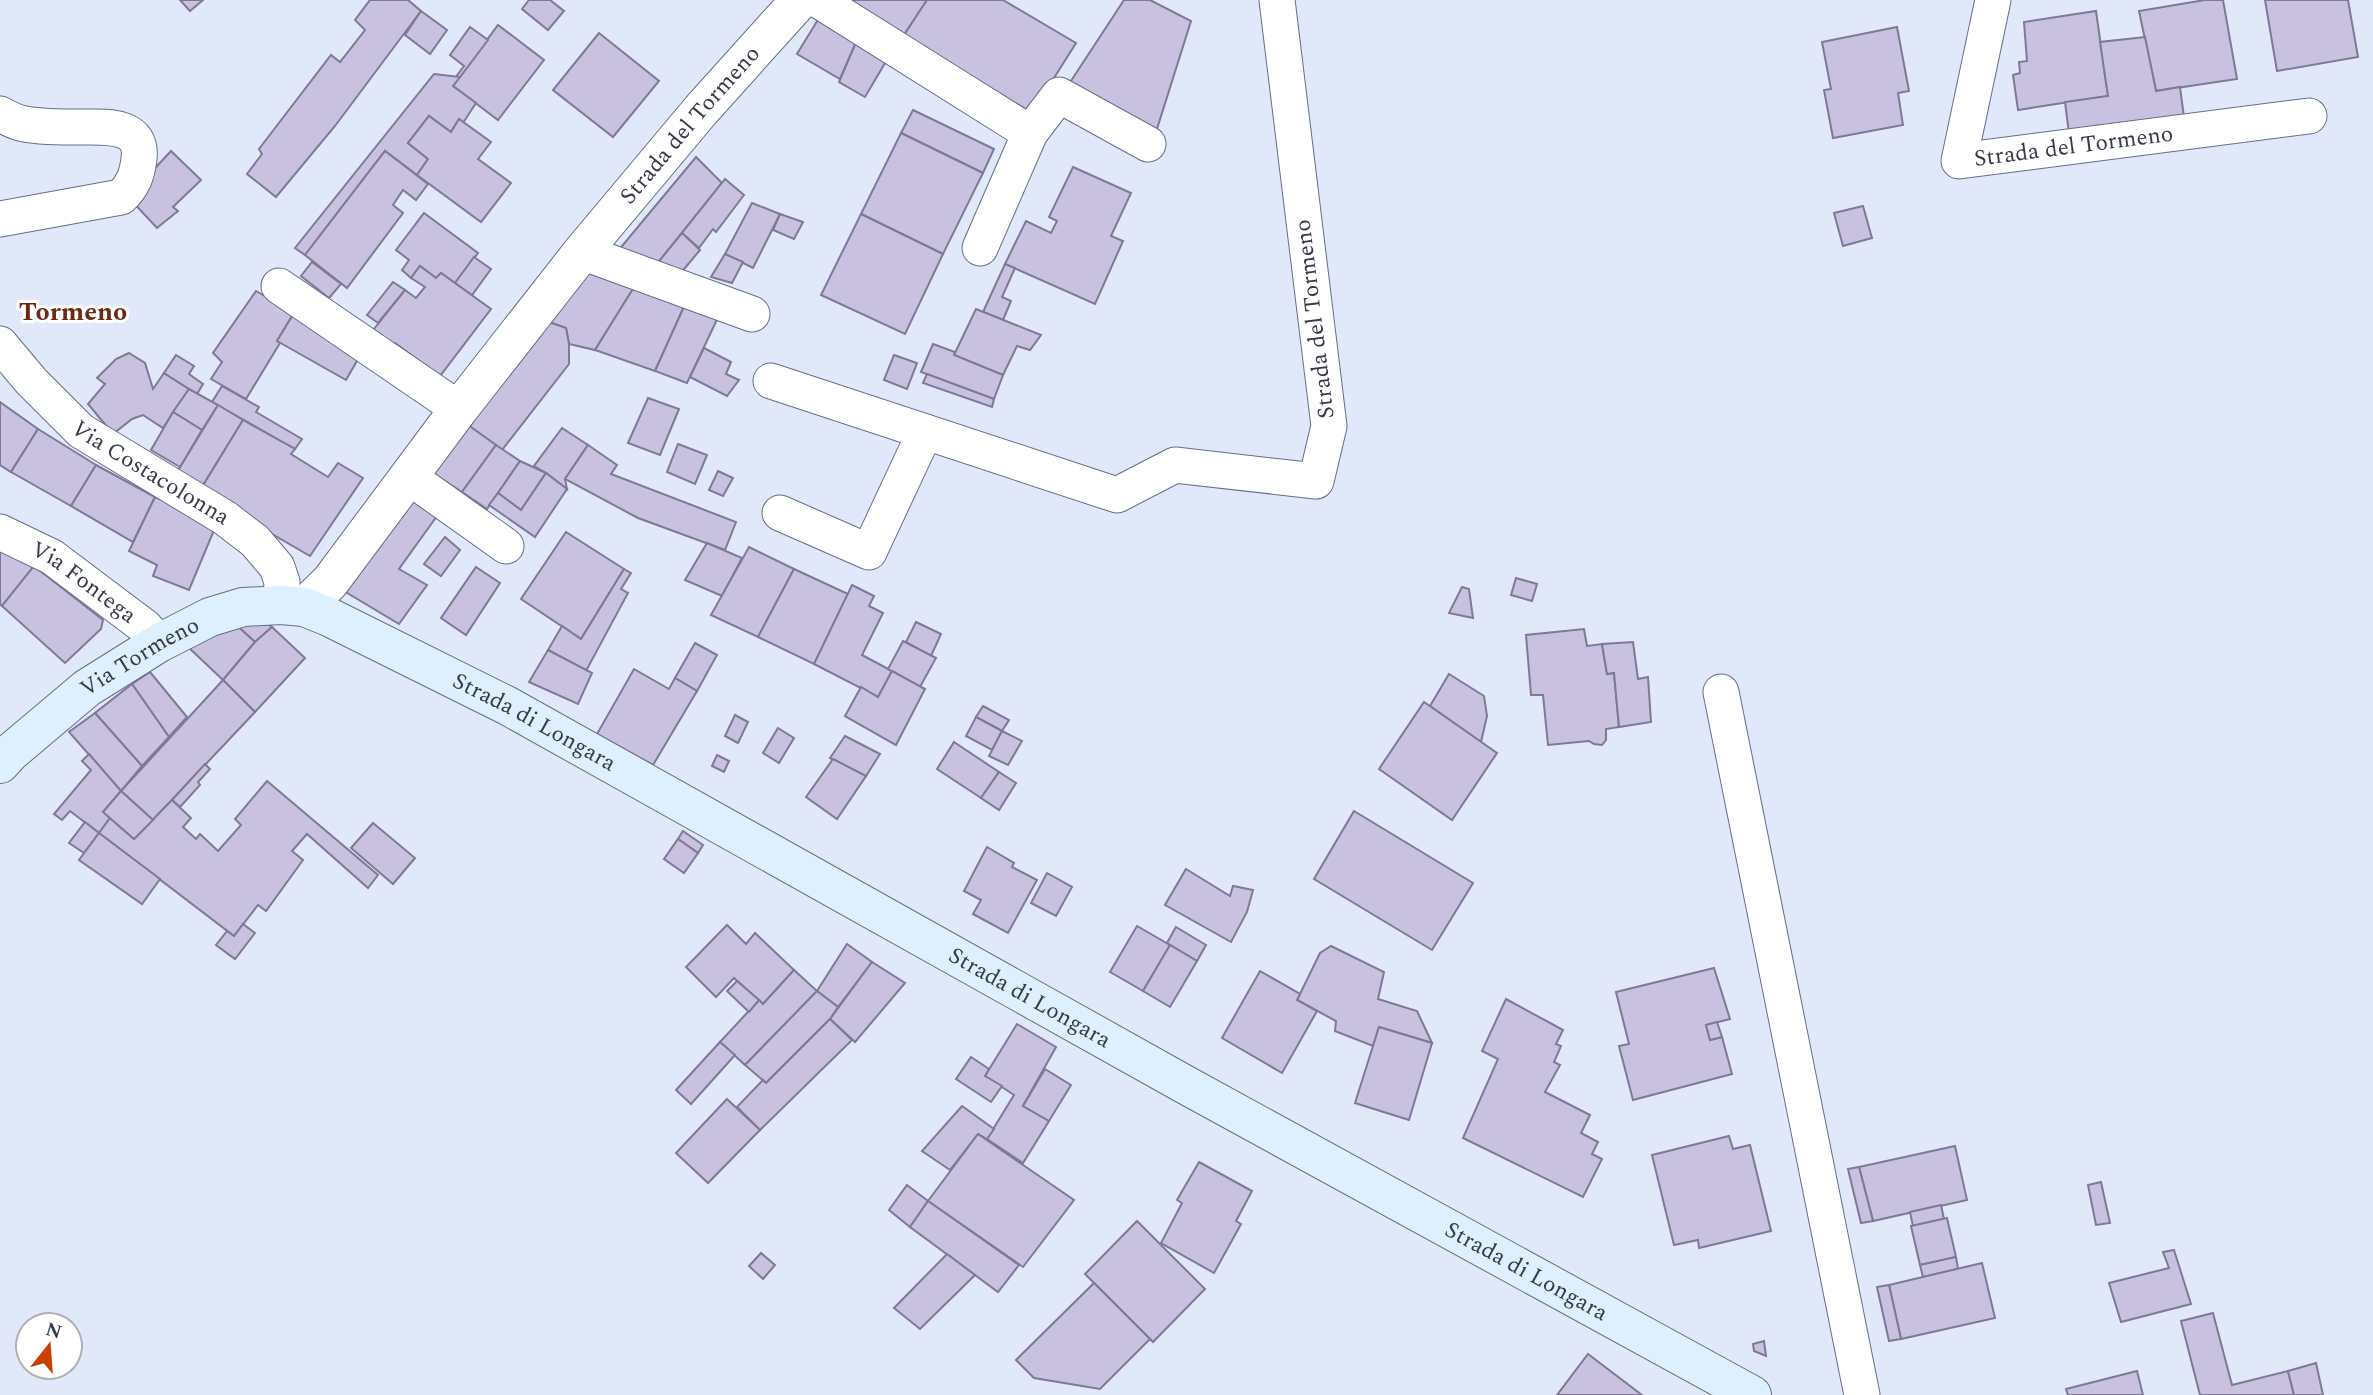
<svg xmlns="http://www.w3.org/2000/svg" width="2373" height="1395" viewBox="0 0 2373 1395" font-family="Spectral,serif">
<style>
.building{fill:#c8c2e0;stroke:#7f7995;stroke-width:2}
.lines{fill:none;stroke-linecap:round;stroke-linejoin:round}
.minor-casing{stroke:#646e88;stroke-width:37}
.tertiary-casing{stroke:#646e88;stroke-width:40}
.secondary-casing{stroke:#646e88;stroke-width:40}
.minor{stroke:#fff;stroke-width:35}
.tertiary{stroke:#fff;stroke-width:38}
.secondary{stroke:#deeffe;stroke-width:38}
.labels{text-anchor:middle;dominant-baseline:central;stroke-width:6;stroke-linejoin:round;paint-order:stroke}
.street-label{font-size:23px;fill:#373b47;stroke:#fff}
.quarter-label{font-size:26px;font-weight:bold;fill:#6b2913;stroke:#fff}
</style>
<rect width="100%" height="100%" fill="#e1e8fa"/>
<g class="building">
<polygon points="180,0 203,0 190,11"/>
<polygon points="370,0 408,0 421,11 335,126 276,197 247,174 262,154 259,149 331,55 340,62 365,30 355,20"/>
<polygon points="529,0 550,0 564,11 548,30 522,9"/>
<polygon points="845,0 927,0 904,35"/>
<polygon points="927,0 1003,0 1076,43 1032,113 904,35"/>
<polygon points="1124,0 1150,0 1191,21 1156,132 1067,87"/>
<polygon points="2205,0 2223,0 2237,79 2156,91 2139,11"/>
<polygon points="2265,0 2348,0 2358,57 2277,71"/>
<polygon points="421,11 447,30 430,54 405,35"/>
<polygon points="2096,11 2108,96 2018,110 2013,75 2020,73 2019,62 2027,61 2024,22"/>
<polygon points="819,18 857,40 840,79 797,54"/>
<polygon points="498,25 544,60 498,120 453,86"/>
<polygon points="470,27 488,40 460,77 455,78 464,66 450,55"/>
<polygon points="1897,27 1909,91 1898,93 1903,125 1833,138 1824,90 1831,89 1822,42"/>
<polygon points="599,33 659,81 613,137 553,90"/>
<polygon points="2145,37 2156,91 2180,87 2185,125 2070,141 2065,102 2108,96 2100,42"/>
<polygon points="857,40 888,58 865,97 839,82"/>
<polygon points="434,74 460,77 453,86 476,103 463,123 459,119 451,132 429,116 408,143 428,159 417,175 385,151 305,255 295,248"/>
<polygon points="913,110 994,149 983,173 901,133"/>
<polygon points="429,116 451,132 459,119 491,142 478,159 511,183 481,222 417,175 428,159 408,143"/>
<polygon points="901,133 983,173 943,254 861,214"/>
<polygon points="171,151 201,180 173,207 178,211 157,228 128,197"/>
<polygon points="385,151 428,184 416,200 403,190 393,205 403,213 347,288 305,255"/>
<polygon points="696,157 722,183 656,265 617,252"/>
<polygon points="1073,167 1131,193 1111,236 1123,241 1095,304 1005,264 1026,221 1051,233 1057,221 1049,217"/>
<polygon points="725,179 744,195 716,232 713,229 699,248 682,233"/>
<polygon points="752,203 780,214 753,268 725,254"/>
<polygon points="1863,206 1872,238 1843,246 1834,213"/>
<polygon points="424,213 478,253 455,283 441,273 436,278 420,266 411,278 402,270 409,260 396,250"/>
<polygon points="780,214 803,222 794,239 773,230"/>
<polygon points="861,214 943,254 905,334 821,295"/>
<polygon points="682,233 700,250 680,274 656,265"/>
<polygon points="725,254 743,262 732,283 711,277"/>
<polygon points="474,257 491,269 472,295 455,283"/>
<polygon points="312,262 341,284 329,298 301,276"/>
<polygon points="1005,264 1015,268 1002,297 1011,301 1003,320 983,312"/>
<polygon points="582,265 636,284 595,350 569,344 566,328 540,319"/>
<polygon points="420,266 436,278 441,273 491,309 440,376 395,343 390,348 370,334 405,290 416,298 425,287 411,278"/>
<polygon points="393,282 405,290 378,323 367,315"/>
<polygon points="636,284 687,300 655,371 595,350"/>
<polygon points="256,291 294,313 277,341 280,343 246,399 211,379 222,362 213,353"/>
<polygon points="687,300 721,311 687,383 655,371"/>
<polygon points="976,309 1041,335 1030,350 1017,346 1003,375 954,355"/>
<polygon points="294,313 361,354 346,380 277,341"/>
<polygon points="540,319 566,328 569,344 569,364 502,450 461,420"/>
<polygon points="933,344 955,352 954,355 1003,375 994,399 921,372"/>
<polygon points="704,348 731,362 726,374 739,380 727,396 690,377"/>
<polygon points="129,353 145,363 153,389 164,373 189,389 163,428 143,415 132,419 113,434 88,404 105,384 97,378 116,359"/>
<polygon points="176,355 194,366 189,374 203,384 197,394 164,373"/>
<polygon points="894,355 917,363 907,389 884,380"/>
<polygon points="927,374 994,399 992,407 923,383"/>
<polygon points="222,386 259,407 256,412 302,439 295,449 212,402"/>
<polygon points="189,389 218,405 202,430 173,412"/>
<polygon points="648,398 679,409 660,455 628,443"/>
<polygon points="0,402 38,429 11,472 0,465"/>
<polygon points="218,405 243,420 199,492 174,477"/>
<polygon points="173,412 202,430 180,467 151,450"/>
<polygon points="243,420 295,449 291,454 328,477 338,463 363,478 310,556 199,492"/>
<polygon points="461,420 496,445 462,492 425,468"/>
<polygon points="562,428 588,445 565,479 567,489 546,473 534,466"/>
<polygon points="38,429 96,465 71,506 11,472"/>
<polygon points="678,444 707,455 695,484 667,472"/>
<polygon points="496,445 520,461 487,509 462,492"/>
<polygon points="588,445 617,465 611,474 736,522 725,550 638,518 565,479"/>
<polygon points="520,461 546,473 521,510 498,493"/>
<polygon points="96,465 155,497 133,542 71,506"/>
<polygon points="718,471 733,478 723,496 709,490"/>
<polygon points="546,473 567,489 535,537 489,505 498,493 521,510"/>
<polygon points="405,491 437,516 399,569 427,585 399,624 334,585"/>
<polygon points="155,497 217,523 189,590 153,576 157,565 129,551"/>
<polygon points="566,532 624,569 581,639 521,599"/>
<polygon points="445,537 460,550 441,576 424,564"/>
<polygon points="707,543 742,558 722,596 685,580"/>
<polygon points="0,546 34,566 2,606 0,604"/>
<polygon points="749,547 794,569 758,637 711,615"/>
<polygon points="34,566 103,620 101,629 65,663 2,606"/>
<polygon points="476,567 500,583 466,635 441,618"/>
<polygon points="624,569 631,573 621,589 628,593 586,671 548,650 562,626 581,639"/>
<polygon points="794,569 848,594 814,664 758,637"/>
<polygon points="1516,578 1537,584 1532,601 1511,595"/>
<polygon points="852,585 874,596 869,606 883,613 862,655 892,671 878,697 814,664"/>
<polygon points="1462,587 1469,589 1473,618 1449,613"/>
<polygon points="261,619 272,627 255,642 234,623"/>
<polygon points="916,622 941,634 931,656 906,642"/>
<polygon points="234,623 255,642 223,680 186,645"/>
<polygon points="272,627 305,658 255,712 223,680 255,642"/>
<polygon points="1584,629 1587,646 1602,644 1607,674 1614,673 1619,727 1606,729 1606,740 1602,745 1594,744 1589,741 1548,745 1543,695 1531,695 1526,635"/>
<polygon points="903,641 936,658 920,687 888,669"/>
<polygon points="1633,642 1638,679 1648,677 1651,722 1619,727 1614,673 1607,674 1602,644"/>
<polygon points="695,643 717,655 697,691 675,678"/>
<polygon points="548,650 592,673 578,704 529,682"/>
<polygon points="634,669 669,689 675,678 697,691 653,765 597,734"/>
<polygon points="892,671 925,689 896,745 845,716 861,687 878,697"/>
<polygon points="150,672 187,717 169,737 132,684"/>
<polygon points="1449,674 1484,696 1487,716 1481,742 1430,706"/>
<polygon points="223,680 255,712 153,820 121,791"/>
<polygon points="132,684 169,737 142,766 95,713"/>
<polygon points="1424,702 1497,753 1452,820 1379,769"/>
<polygon points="983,706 1009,720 1002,731 976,717"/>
<polygon points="95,713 142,766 121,791 69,732"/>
<polygon points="735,715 748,722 738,743 725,736"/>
<polygon points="976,717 1002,731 992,750 966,736"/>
<polygon points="778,728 794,738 779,763 763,753"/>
<polygon points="1002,731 1022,741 1008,765 989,756"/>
<polygon points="845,736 880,754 866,776 830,758"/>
<polygon points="954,742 999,772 981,798 937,769"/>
<polygon points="89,754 121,791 103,812 110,818 99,833 70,811 62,820 54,814 91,770 82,761"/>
<polygon points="717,755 729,761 724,772 712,766"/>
<polygon points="833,759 866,776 837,819 806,797"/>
<polygon points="205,764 210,769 198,782 200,785 180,807 172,800"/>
<polygon points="999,772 1016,783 999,810 981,798"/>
<polygon points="267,781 378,875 368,888 307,834 292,851 303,860 266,911 258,905 234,936 99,833 110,818 134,839 172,800 191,818 183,827 196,839 200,834 218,851 241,825 235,819"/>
<polygon points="121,791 153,820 134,839 103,812"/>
<polygon points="1354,811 1473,883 1432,950 1314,879"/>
<polygon points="85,822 99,833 84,853 69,843"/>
<polygon points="373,823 415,858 393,884 351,848"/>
<polygon points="683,831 703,845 698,853 678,839"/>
<polygon points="99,833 160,879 142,904 79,860"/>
<polygon points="678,839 698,853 684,873 664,859"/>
<polygon points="987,847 1014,863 1012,867 1037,880 1008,933 973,914 981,900 964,891"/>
<polygon points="1186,869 1230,896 1233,886 1253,890 1247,912 1231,942 1165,905"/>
<polygon points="1047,873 1072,887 1056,916 1031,903"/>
<polygon points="243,924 255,933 235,959 216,945 227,931 234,936"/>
<polygon points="727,925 746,944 755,933 794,970 763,1004 734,978 716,997 686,967"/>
<polygon points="1137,926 1170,945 1143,991 1110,972"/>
<polygon points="1176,927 1206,945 1197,961 1167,943"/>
<polygon points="847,944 872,962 838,1007 817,991"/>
<polygon points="1170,945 1197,961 1170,1007 1143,991"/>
<polygon points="1331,946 1384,972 1378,999 1417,1011 1432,1043 1379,1027 1373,1046 1335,1031 1336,1021 1297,1000 1320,953"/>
<polygon points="872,962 905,983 855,1042 830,1019"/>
<polygon points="1714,968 1730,1019 1706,1025 1710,1040 1722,1037 1732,1074 1633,1100 1619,1046 1629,1044 1616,992"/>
<polygon points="794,970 817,991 745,1065 720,1042 759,1000 763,1004"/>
<polygon points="1260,971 1300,994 1297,1000 1317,1011 1282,1073 1222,1038"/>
<polygon points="737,981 759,1000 749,1012 727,991"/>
<polygon points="817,991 838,1007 830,1019 766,1083 745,1065"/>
<polygon points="1506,999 1563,1030 1556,1044 1561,1046 1554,1062 1560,1065 1545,1092 1590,1115 1581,1133 1598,1142 1592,1154 1602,1159 1583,1197 1463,1138 1498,1059 1482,1051"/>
<polygon points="830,1019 852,1040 760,1130 737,1107 763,1080 766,1083"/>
<polygon points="1717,1022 1722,1037 1710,1040 1706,1025"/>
<polygon points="1017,1024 1056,1047 1023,1106 1049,1121 1023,1163 987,1139 1014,1095 985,1076"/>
<polygon points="1379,1027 1432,1043 1409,1120 1355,1103"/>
<polygon points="720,1042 735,1055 691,1104 676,1090"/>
<polygon points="971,1057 989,1069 985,1076 1002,1086 991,1102 956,1079"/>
<polygon points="1045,1069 1071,1085 1049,1121 1023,1106"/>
<polygon points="727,1099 760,1130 708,1183 676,1153"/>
<polygon points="962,1106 994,1129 987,1139 978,1134 950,1170 922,1151"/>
<polygon points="978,1134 1074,1200 1023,1267 928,1201"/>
<polygon points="1729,1136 1733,1149 1750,1145 1771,1231 1699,1248 1698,1240 1674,1245 1652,1155"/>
<polygon points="1955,1146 1967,1200 1873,1221 1859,1167"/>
<polygon points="1199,1162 1252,1191 1236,1221 1241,1224 1214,1273 1161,1243 1182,1203 1177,1200"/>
<polygon points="1859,1167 1873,1221 1861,1223 1848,1169"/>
<polygon points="2101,1182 2110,1223 2096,1225 2088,1185"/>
<polygon points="907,1185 928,1201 910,1227 889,1210"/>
<polygon points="928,1201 1019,1265 998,1292 910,1227"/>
<polygon points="1941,1205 1944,1219 1913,1226 1910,1212"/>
<polygon points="1947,1218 1956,1257 1920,1265 1911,1226"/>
<polygon points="1137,1221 1205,1289 1153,1342 1085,1274"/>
<polygon points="2174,1250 2191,1304 2121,1322 2109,1283 2169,1268 2163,1252"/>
<polygon points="761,1253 775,1265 763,1279 749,1266"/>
<polygon points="947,1254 975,1275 920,1329 894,1308"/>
<polygon points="1956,1257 1958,1269 1923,1277 1920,1265"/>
<polygon points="1982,1263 1995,1318 1901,1339 1889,1285"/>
<polygon points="1094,1283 1150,1339 1100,1389 1034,1378 1016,1360"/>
<polygon points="1889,1285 1901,1339 1889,1341 1877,1287"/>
<polygon points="2213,1313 2232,1385 2288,1371 2294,1395 2200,1395 2181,1321"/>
<polygon points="1764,1341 1766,1356 1754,1351 1753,1344"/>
<polygon points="1588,1354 1642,1395 1557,1395"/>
<polygon points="2316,1363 2323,1395 2294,1395 2288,1371"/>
<polygon points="2137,1371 2143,1395 2068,1395 2066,1389"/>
</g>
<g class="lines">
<defs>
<g id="minor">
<polyline points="818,0 1030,133"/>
<path id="s1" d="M 1993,0 L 1959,161 L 2309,116"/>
<path d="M 0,114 C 6,117 13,121 20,123 C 36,127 57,127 73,127 C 97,128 144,120 139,159 C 137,175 133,186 121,197 L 0,219"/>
<polyline points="980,248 1030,133 1059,95 1148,144"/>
<polyline points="582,252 752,314"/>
<polyline points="279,286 459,409"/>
<path id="s2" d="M 0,344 L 31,381 L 81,431 L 225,518 L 255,541 L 277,567 L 282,582 L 281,605"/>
<polyline points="771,381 1117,495 1175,465 1316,481 1329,426 1277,0"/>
<polyline points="409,477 506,546"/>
<polyline points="780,513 869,552 925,432"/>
<path id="s3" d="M 0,532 L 52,557 L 145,627 L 159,643"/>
<polyline points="1721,692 1862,1395"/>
</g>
<g id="tertiary">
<path id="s4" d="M 304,607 L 330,582 L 459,409 L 582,252 L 701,110 L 800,0"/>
</g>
<g id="secondary">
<path id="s5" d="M 0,764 L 10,753 L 87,688 L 159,643 L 210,617 L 243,607 L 281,605 L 304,607 L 329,617 L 508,706 L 1184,1084 L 1752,1395"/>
</g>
</defs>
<use href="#minor" class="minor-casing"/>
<use href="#tertiary" class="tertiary-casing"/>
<use href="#secondary" class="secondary-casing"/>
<use href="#minor" class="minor"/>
<use href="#tertiary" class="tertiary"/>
<use href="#secondary" class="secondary"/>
</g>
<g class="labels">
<g class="street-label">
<text stroke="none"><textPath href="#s4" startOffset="618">Strada del Tormeno</textPath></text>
<text stroke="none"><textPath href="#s1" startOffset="280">Strada del Tormeno</textPath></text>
<text transform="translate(1315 319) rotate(-97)">Strada del Tormeno</text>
<text stroke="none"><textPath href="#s2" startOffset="200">Via Costacolonna</textPath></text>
<text stroke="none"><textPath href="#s3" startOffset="98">Via Fontega</textPath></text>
<text stroke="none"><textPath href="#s5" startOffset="177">Via Tormeno</textPath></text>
<text stroke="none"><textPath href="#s5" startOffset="611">Strada di Longara</textPath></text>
<text stroke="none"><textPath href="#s5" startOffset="1178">Strada di Longara</textPath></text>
<text stroke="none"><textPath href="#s5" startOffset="1745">Strada di Longara</textPath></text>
</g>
<g class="quarter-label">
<text x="73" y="312">Tormeno</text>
</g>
</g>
<g transform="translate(49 1346) rotate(17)"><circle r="33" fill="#ffffff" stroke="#afb1b5" stroke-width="2"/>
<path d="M0-5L12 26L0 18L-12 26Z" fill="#c74006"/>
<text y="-10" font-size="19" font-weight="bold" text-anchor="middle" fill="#373b47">N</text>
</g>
</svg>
